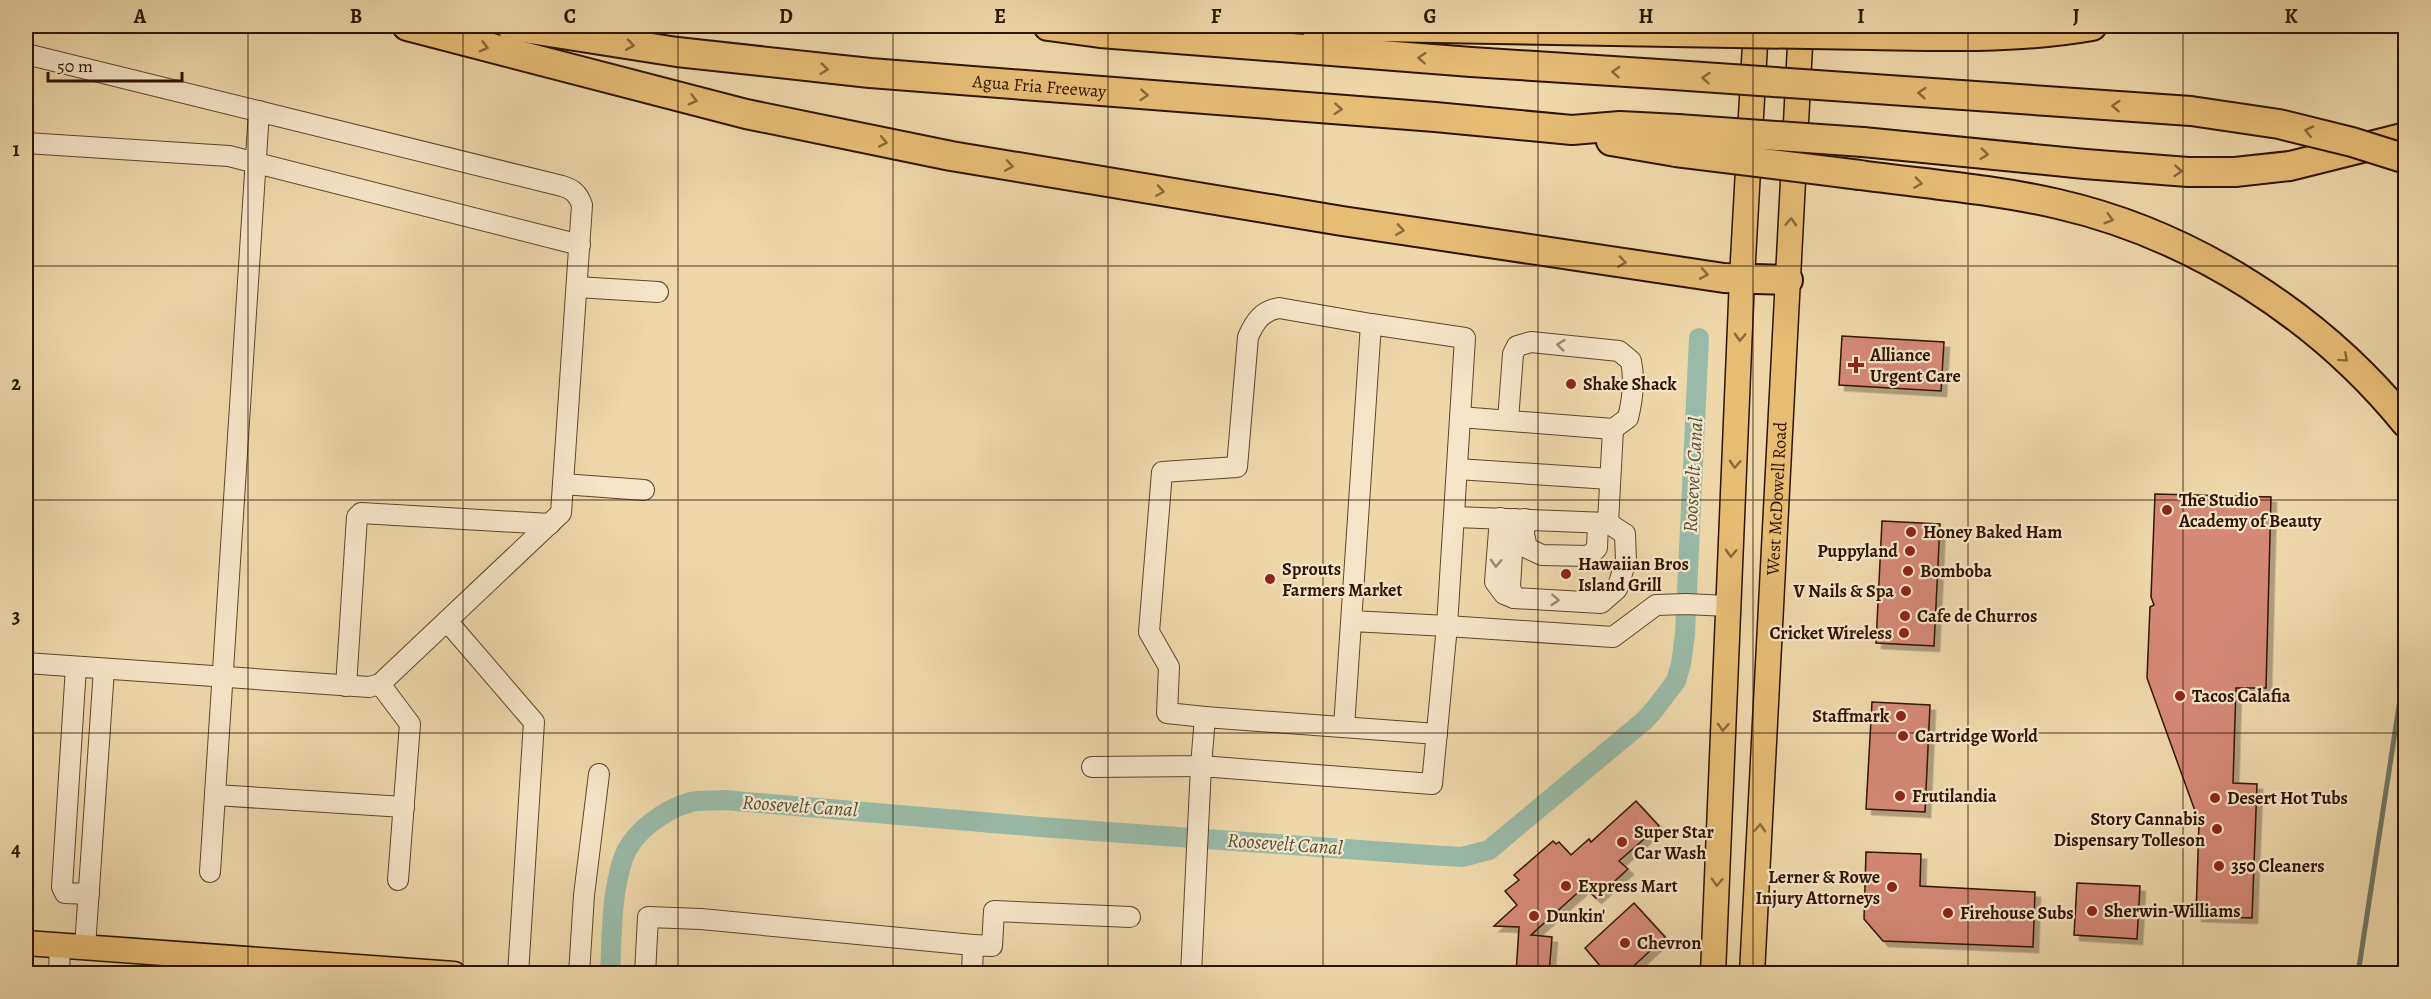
<svg xmlns="http://www.w3.org/2000/svg" width="2431" height="999" viewBox="0 0 2431 999" font-family="Alegreya,serif">
<style>
.lines{fill:none;stroke-linecap:round;stroke-linejoin:round}
.stream{stroke:#6f7765;stroke-width:5}
.canal{stroke:#99baa8;stroke-width:20}
.building{fill:#d58975;stroke:#301300;stroke-width:1.5;filter:url(#shadow)}
.minor-casing{stroke:#60442a;stroke-width:22}
.major-casing{stroke:#301300;stroke-width:27}
.highway-casing{stroke:#301300;stroke-width:32}
.minor{stroke:#f4e6c8;stroke-width:20}
.major{stroke:#e7bc75;stroke-width:24}
.highway{stroke:#e7bc75;stroke-width:28}
.highway-bridge-casing{stroke:#301300;stroke-width:32;stroke-linecap:butt}
.highway-bridge{stroke:#e7bc75;stroke-width:28}
.oneway{stroke:#8c683a}
.oneway2{stroke:#9c876e}
.grid{fill:none;stroke:#301300;stroke-width:1.5;stroke-opacity:0.55}
.poi-dot{fill:#8f2418;stroke:#f4e6c8;stroke-width:2}
.labels{text-anchor:middle;dominant-baseline:central;stroke-width:4.5;stroke-linejoin:round;paint-order:stroke}
.street-label{font-size:18px;fill:#301300;stroke:#f4e6c8}
.poi-label{font-size:18px;font-weight:bold;fill:#301300;stroke:#f4e6c8;text-anchor:start}
.water-label{font-size:20px;font-style:italic;fill:#554d3b;stroke:#f4e6c8}
.neatline{fill:none;stroke:#301300;stroke-width:2}
.grid-label{font-size:20px;text-anchor:middle;font-weight:bold;fill:#301300}
</style>
<defs>
<filter id="shadow"><feDropShadow dx="5.5" dy="5.5" stdDeviation="0" flood-color="#0004"/></filter>
</defs>
<rect width="100%" height="100%" fill="#eed8aa"/>
<filter id="stains"><feTurbulence type="fractalNoise" baseFrequency=".00333" numOctaves="4"/><feColorMatrix values="0 0 0 0 .2 0 0 0 0 .09 0 0 0 0 .02 0 0 0 .5 -.17"/></filter>
<radialGradient id="worn" r=".72"><stop offset=".6" stop-color="#630" stop-opacity="0"/><stop offset="1" stop-color="#630" stop-opacity=".3"/></radialGradient>
<g class="lines">
<polyline class="stream" points="2358,974 2406,660"/>
<path class="canal" d="M 610,974 C 612,936 611,895 623,859 C 632,832 665,809 691,802 C 701,800 713,801 724,800 L 1040,827 L 1429,855 L 1462,857 L 1489,850 L 1645,720 L 1654,710 L 1676,681 L 1681,664 L 1685,634 L 1699,338"/>
</g>
<g class="building">
<polygon points="1842,336 1944,342 1941,391 1839,385"/>
<polygon points="2155,494 2271,497 2266,688 2236,688 2233,783 2257,784 2252,918 2196,916 2199,822 2147,678 2150,607 2154,605 2151,597"/>
<polygon points="1882,521 1940,524 1934,646 1876,643"/>
<polygon points="1872,702 1930,705 1925,812 1866,809"/>
<polygon points="1636,801 1659,826 1619,861 1628,869 1596,898 1584,887 1531,935 1552,937 1549,974 1516,974 1519,927 1494,926 1517,905 1505,891 1519,880 1514,875 1553,841 1556,844 1559,842 1571,855 1589,839 1591,842"/>
<polygon points="1866,852 1921,854 1920,886 2035,892 2033,947 1883,941 1864,919"/>
<polygon points="2077,883 2140,886 2137,939 2074,935"/>
<polygon points="1634,903 1665,937 1625,974 1607,974 1585,948"/>
</g>
<g class="lines">
<defs>
<g id="minor">
<path d="M 26,54 L 562,186 C 573,189 578,194 582,205 L 561,513 L 380,684 L 369,687 L 26,663"/>
<polyline points="26,143 229,156 580,245"/>
<polyline points="577,287 658,292"/>
<path d="M 1460,417 L 1613,429 L 1628,418 C 1633,398 1635,381 1631,361 L 1619,351 L 1531,342 L 1517,346 L 1513,354 L 1508,420"/>
<polyline points="1457,469 1610,479"/>
<polyline points="563,484 644,490"/>
<polyline points="1455,517 1608,523 1613,429"/>
<polyline points="1500,518 1495,582 1504,594 1514,598"/>
<polyline points="1514,519 1510,587 1514,598 1601,603 1617,589 1626,561 1625,534 1608,523"/>
<polyline points="1525,519 1524,534 1527,548 1542,555 1589,556 1597,548 1598,523"/>
<polyline points="447,621 534,722 518,974"/>
<polyline points="76,667 62,887 65,893 89,894"/>
<polyline points="380,684 410,724 398,880"/>
<polyline points="346,686 357,517 361,513 550,524"/>
<path d="M 1205,717 L 1167,713 L 1169,667 L 1149,632 L 1162,472 L 1237,467 L 1248,337 C 1255,321 1262,311 1279,308 L 1371,324"/>
<polyline points="1344,727 1371,324 1465,338 1447,626 1352,621"/>
<polyline points="1092,767 1201,766 1205,717 1437,734"/>
<polyline points="215,795 404,807"/>
<polyline points="210,872 259,111"/>
<polyline points="85,947 104,669"/>
<polyline points="59,974 60,945"/>
<polyline points="579,974 584,895 599,774"/>
<polyline points="645,974 648,917 701,919 973,945"/>
<polyline points="972,974 973,945 992,946 994,911 1130,917"/>
<polyline points="1191,974 1201,766 1432,784 1447,626 1613,637 1656,605 1686,604 1728,606"/>
</g>
<g id="major">
<polyline points="26,943 454,974"/>
<polyline points="1713,974 1742,278 1756,26"/>
<path id="s1" d="M 1752,974 L 1801,26"/>
</g>
<g id="highway">
<polyline points="407,26 746,114 951,156 1342,221 1724,278 1788,280"/>
<path id="s2" d="M 511,26 L 677,52 L 870,73 L 1435,117 L 1572,130 L 1620,126 L 1678,129"/>
<polyline points="1048,26 1100,33 1471,62 1674,75"/>
<polyline points="1315,26 1672,32"/>
<path d="M 1870,35 C 1945,36 2018,39 2092,26"/>
<polyline points="1611,141 1676,152"/>
<polyline points="1863,142 2085,164 2188,172 2235,172 2290,166 2406,137"/>
<path d="M 1860,175 C 1926,184 1993,189 2058,204 C 2193,235 2319,316 2406,423"/>
</g>
</defs>
<use href="#minor" class="minor-casing"/>
<use href="#major" class="major-casing"/>
<use href="#highway" class="highway-casing"/>
<use href="#minor" class="minor"/>
<use href="#major" class="major"/>
<use href="#highway" class="highway"/>
<defs>
<g id="highway-bridge">
<polyline points="1672,32 1870,35"/>
<polyline points="1674,75 2191,111 2279,124 2352,142 2406,159"/>
<polyline points="1678,129 1863,142"/>
<polyline points="1676,152 1860,175"/>
</g>
</defs>
<use href="#highway-bridge" class="highway-bridge-casing"/>
<use href="#highway-bridge" class="highway-bridge"/>
</g>
<defs><path id="oneway-chevron" d="M-2-3.5L2.5 0L-2 3.5" fill="none" stroke-width="1.6" stroke-linecap="round" stroke-linejoin="round" transform="scale(1.5)"/></defs>
<g class="oneway">
<use href="#oneway-chevron" transform="translate(630 45) rotate(9)"/>
<use href="#oneway-chevron" transform="translate(484 47) rotate(15)"/>
<use href="#oneway-chevron" transform="translate(1422 58) rotate(-176)"/>
<use href="#oneway-chevron" transform="translate(824 69) rotate(6)"/>
<use href="#oneway-chevron" transform="translate(1616 72) rotate(-176)"/>
<use href="#oneway-chevron" transform="translate(1706 78) rotate(-176)"/>
<use href="#oneway-chevron" transform="translate(1922 93) rotate(-176)"/>
<use href="#oneway-chevron" transform="translate(1144 95) rotate(4)"/>
<use href="#oneway-chevron" transform="translate(693 100) rotate(15)"/>
<use href="#oneway-chevron" transform="translate(2116 106) rotate(-176)"/>
<use href="#oneway-chevron" transform="translate(1338 109) rotate(4)"/>
<use href="#oneway-chevron" transform="translate(2309 131) rotate(-167)"/>
<use href="#oneway-chevron" transform="translate(883 142) rotate(11)"/>
<use href="#oneway-chevron" transform="translate(1984 154) rotate(6)"/>
<use href="#oneway-chevron" transform="translate(1009 166) rotate(10)"/>
<use href="#oneway-chevron" transform="translate(2178 171) rotate(4)"/>
<use href="#oneway-chevron" transform="translate(1918 183) rotate(8)"/>
<use href="#oneway-chevron" transform="translate(1160 191) rotate(9)"/>
<use href="#oneway-chevron" transform="translate(2109 219) rotate(16)"/>
<use href="#oneway-chevron" transform="translate(1791 222) rotate(-87)"/>
<use href="#oneway-chevron" transform="translate(1400 230) rotate(8)"/>
<use href="#oneway-chevron" transform="translate(1622 262) rotate(8)"/>
<use href="#oneway-chevron" transform="translate(1704 274) rotate(10)"/>
<use href="#oneway-chevron" transform="translate(1740 337) rotate(92)"/>
<use href="#oneway-chevron" transform="translate(2344 358) rotate(42)"/>
<use href="#oneway-chevron" transform="translate(1735 464) rotate(93)"/>
<use href="#oneway-chevron" transform="translate(1731 553) rotate(92)"/>
<use href="#oneway-chevron" transform="translate(1723 727) rotate(92)"/>
<use href="#oneway-chevron" transform="translate(1760 828) rotate(-87)"/>
<use href="#oneway-chevron" transform="translate(1717 882) rotate(92)"/>
</g>
<g class="oneway2">
<use href="#oneway-chevron" transform="translate(1561 345) rotate(-174)"/>
<use href="#oneway-chevron" transform="translate(1496 563) rotate(92)"/>
<use href="#oneway-chevron" transform="translate(1555 600) rotate(3)"/>
</g>
<path class="grid" d="M 248,26 L 248,974M 463,26 L 463,974M 678,26 L 678,974M 893,26 L 893,974M 1108,26 L 1108,974M 1323,26 L 1323,974M 1538,26 L 1538,974M 1753,26 L 1753,974M 1968,26 L 1968,974M 2183,26 L 2183,974M 26,266 L 2406,266M 26,500 L 2406,500M 26,733 L 2406,733"/>
<g class="poi-dot">
<path d="M1853 356h6v6h6v6h-6v6h-6v-6h-6v-6h6z"/>
<circle cx="1571" cy="384" r="6"/>
<circle cx="2167" cy="510" r="6"/>
<circle cx="1911" cy="532" r="6"/>
<circle cx="1910" cy="551" r="6"/>
<circle cx="1908" cy="571" r="6"/>
<circle cx="1566" cy="574" r="6"/>
<circle cx="1270" cy="579" r="6"/>
<circle cx="1906" cy="591" r="6"/>
<circle cx="1905" cy="616" r="6"/>
<circle cx="1904" cy="633" r="6"/>
<circle cx="2180" cy="696" r="6"/>
<circle cx="1901" cy="716" r="6"/>
<circle cx="1903" cy="736" r="6"/>
<circle cx="1900" cy="796" r="6"/>
<circle cx="2215" cy="798" r="6"/>
<circle cx="2217" cy="829" r="6"/>
<circle cx="1622" cy="842" r="6"/>
<circle cx="2219" cy="866" r="6"/>
<circle cx="1566" cy="886" r="6"/>
<circle cx="1892" cy="887" r="6"/>
<circle cx="2092" cy="911" r="6"/>
<circle cx="1948" cy="913" r="6"/>
<circle cx="1534" cy="916" r="6"/>
<circle cx="1625" cy="943" r="6"/>
</g>
<g class="labels">
<g class="street-label">
<text stroke="none"><textPath href="#s2" startOffset="532">Agua Fria Freeway</textPath></text>
<text stroke="none"><textPath href="#s1" startOffset="476">West McDowell Road</textPath></text>
</g>
<g class="poi-label">
<text x="1870" y="355">Alliance<tspan x="1870" dy="21">Urgent Care</tspan></text>
<text x="1583" y="384">Shake Shack</text>
<text x="2179" y="500">The Studio<tspan x="2179" dy="21">Academy of Beauty</tspan></text>
<text x="1923" y="532">Honey Baked Ham</text>
<text x="1898" y="551" text-anchor="end">Puppyland</text>
<text x="1578" y="564">Hawaiian Bros<tspan x="1578" dy="21">Island Grill</tspan></text>
<text x="1282" y="569">Sprouts<tspan x="1282" dy="21">Farmers Market</tspan></text>
<text x="1920" y="571">Bomboba</text>
<text x="1894" y="591" text-anchor="end">V Nails &amp; Spa</text>
<text x="1917" y="616">Cafe de Churros</text>
<text x="1892" y="633" text-anchor="end">Cricket Wireless</text>
<text x="2192" y="696">Tacos Calafia</text>
<text x="1889" y="716" text-anchor="end">Staffmark</text>
<text x="1915" y="736">Cartridge World</text>
<text x="1912" y="796">Frutilandia</text>
<text x="2227" y="798">Desert Hot Tubs</text>
<text x="2205" y="819" text-anchor="end">Story Cannabis<tspan x="2205" dy="21">Dispensary Tolleson</tspan></text>
<text x="1634" y="832">Super Star<tspan x="1634" dy="21">Car Wash</tspan></text>
<text x="2231" y="866">350 Cleaners</text>
<text x="1880" y="877" text-anchor="end">Lerner &amp; Rowe<tspan x="1880" dy="21">Injury Attorneys</tspan></text>
<text x="1578" y="886">Express Mart</text>
<text x="2104" y="911">Sherwin-Williams</text>
<text x="1960" y="913">Firehouse Subs</text>
<text x="1546" y="916">Dunkin'</text>
<text x="1637" y="943">Chevron</text>
</g>
<g class="water-label">
<text transform="translate(1693 475) rotate(-87)">Roosevelt Canal</text>
<text transform="translate(800 806) rotate(4)">Roosevelt Canal</text>
<text transform="translate(1285 844) rotate(4)">Roosevelt Canal</text>
</g>
</g>
<rect width="2431" height="999" fill="none" stroke="#eed8aa" stroke-width="66"/>
<path d="M48 72v9h134v-9" fill="none" stroke="#301300" stroke-width="3"/>
<text x="57" y="72" font-size="18" fill="#301300" stroke="#f4e6c8" stroke-width="4.5" paint-order="stroke">50 m</text>
<rect x="33" y="33" width="2365" height="933" class="neatline"/>
<g class="grid-label">
<text x="140" y="23">A</text>
<text x="356" y="23">B</text>
<text x="570" y="23">C</text>
<text x="786" y="23">D</text>
<text x="1000" y="23">E</text>
<text x="1216" y="23">F</text>
<text x="1430" y="23">G</text>
<text x="1646" y="23">H</text>
<text x="1861" y="23">I</text>
<text x="2076" y="23">J</text>
<text x="2291" y="23">K</text>
<text x="16" y="156">1</text>
<text x="16" y="390">2</text>
<text x="16" y="623">3</text>
<text x="16" y="856">4</text>
</g>
<rect width="100%" height="100%" filter="url(#stains)"/>
<rect width="100%" height="100%" fill="url(#worn)"/>
</svg>
